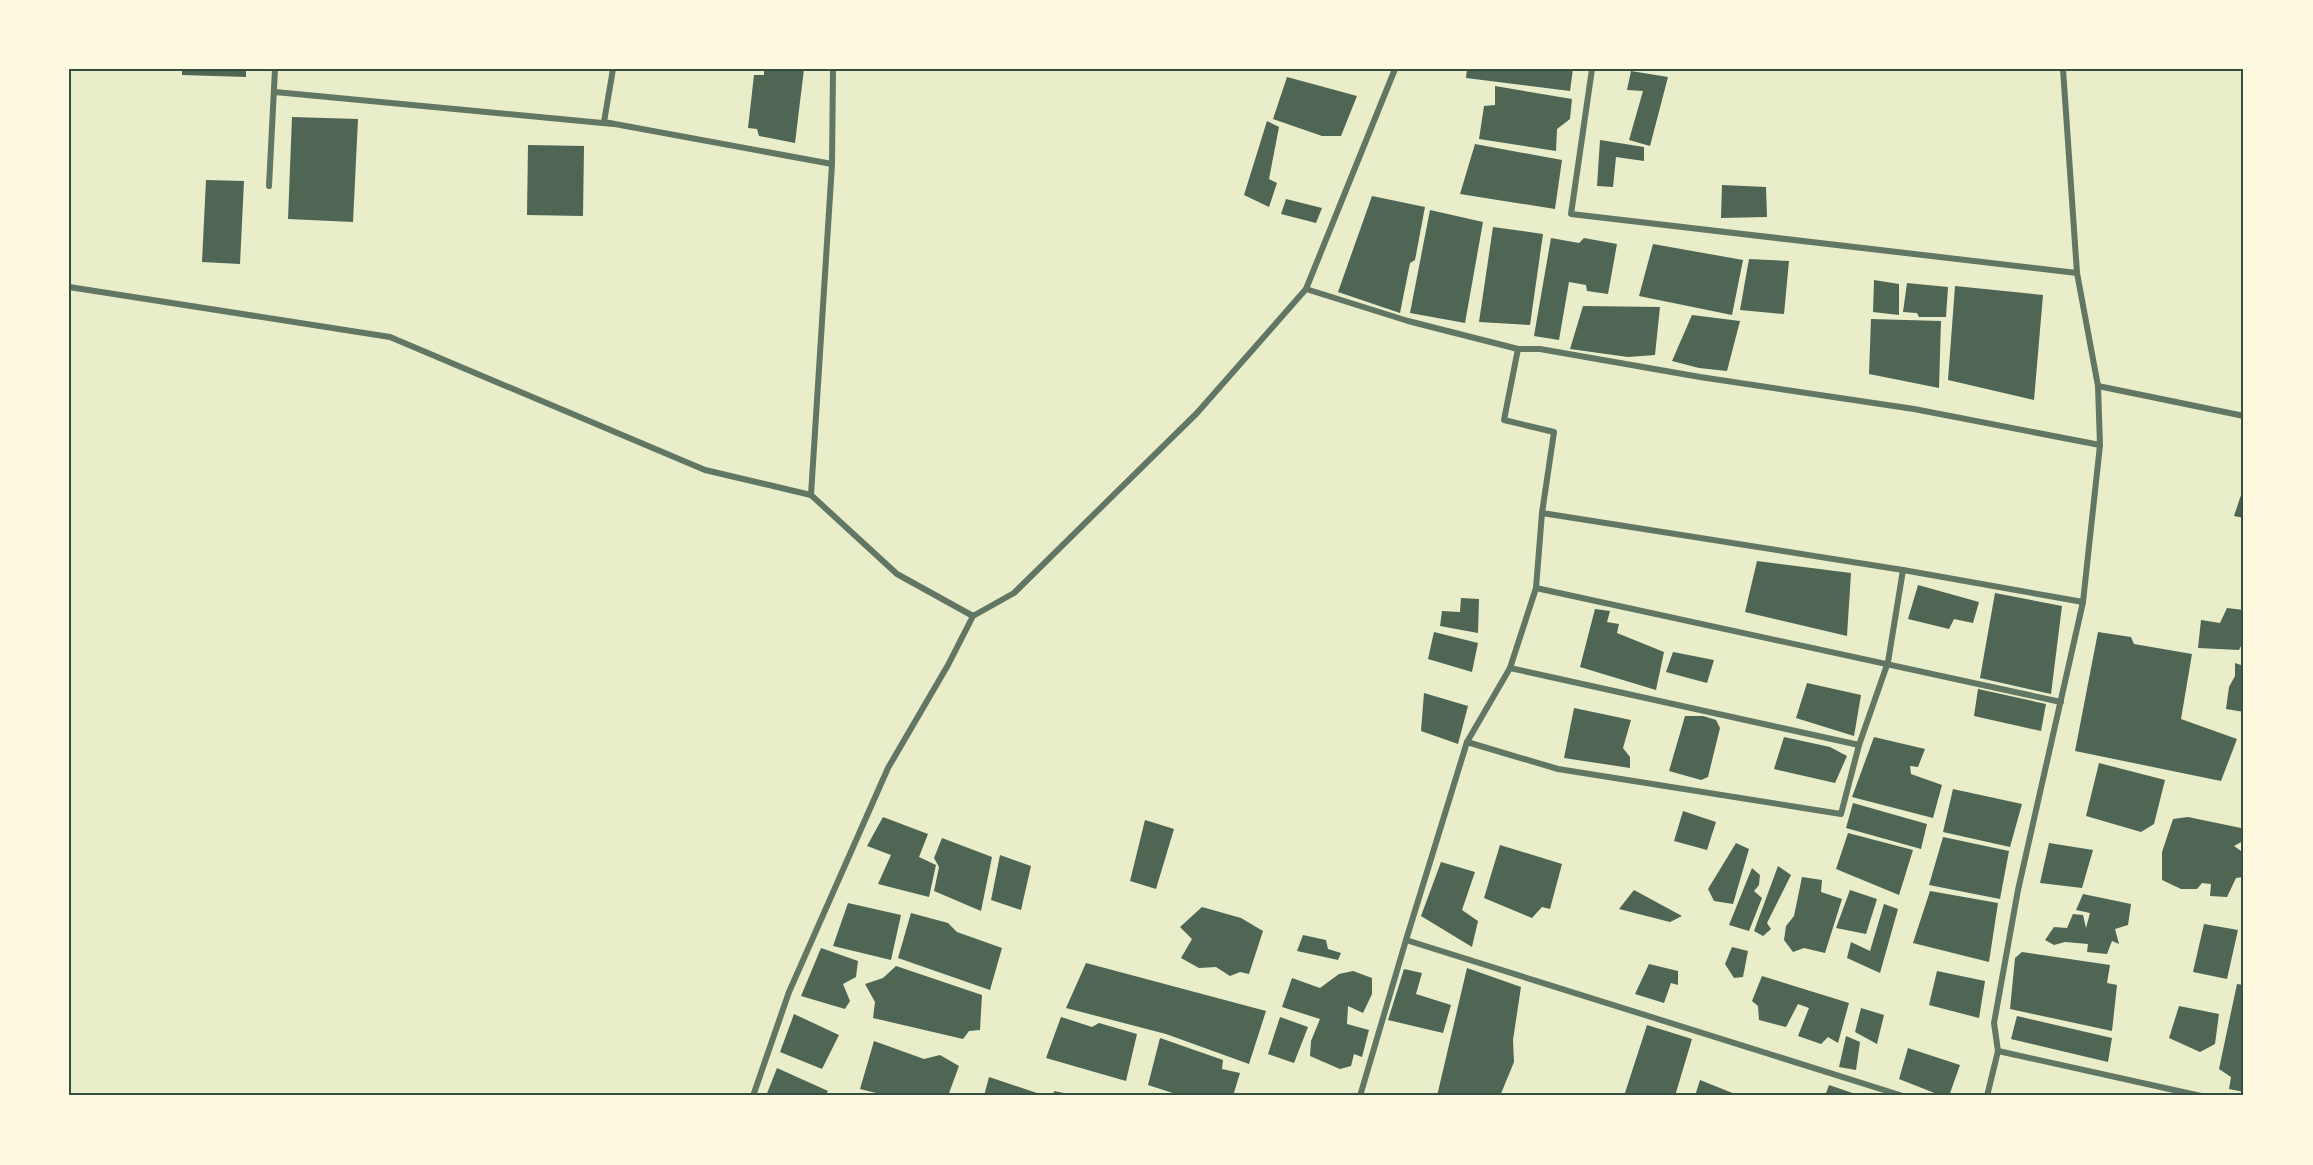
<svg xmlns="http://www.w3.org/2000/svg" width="2313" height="1165" viewBox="0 0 2313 1165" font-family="Montserrat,sans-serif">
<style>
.building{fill:#4f6655}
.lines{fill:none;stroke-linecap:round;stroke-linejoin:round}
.minor{stroke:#617663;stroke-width:6}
.neatline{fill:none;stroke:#344e41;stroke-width:2}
</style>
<rect width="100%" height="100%" fill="#e9edc9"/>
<g class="building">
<polygon points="182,69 246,69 246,77 182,75"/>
<polygon points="764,69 804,69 795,143 759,136 757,129 748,128 754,75 764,75"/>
<polygon points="1467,69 1573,69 1570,91 1466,78"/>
<polygon points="1631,71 1668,77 1650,146 1629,140 1643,91 1627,90"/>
<polygon points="1287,77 1357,96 1341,136 1322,136 1273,119"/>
<polygon points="1495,86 1572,99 1570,119 1557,129 1556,151 1479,139 1484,106 1495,105"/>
<polygon points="292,117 358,119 353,222 288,219"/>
<polygon points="1267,121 1279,127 1269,179 1277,183 1269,207 1244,195"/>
<polygon points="1600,140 1644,147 1644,161 1616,157 1613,187 1597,186"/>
<polygon points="1475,144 1562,160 1555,209 1460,194"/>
<polygon points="528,145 584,146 583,216 527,215"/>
<polygon points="206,180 244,181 240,264 202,262"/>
<polygon points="1722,185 1766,187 1767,217 1721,218"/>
<polygon points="1372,196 1425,207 1415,260 1410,263 1400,313 1338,292"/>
<polygon points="1286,199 1322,208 1316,223 1281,214"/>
<polygon points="1430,210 1483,222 1465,323 1410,313"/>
<polygon points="1493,227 1543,234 1530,325 1479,322"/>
<polygon points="1551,238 1579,243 1584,238 1617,244 1608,294 1587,291 1586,285 1569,282 1559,340 1534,336"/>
<polygon points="1653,244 1743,260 1732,315 1639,296"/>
<polygon points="1749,259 1789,261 1784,314 1740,310"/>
<polygon points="1874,280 1899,284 1899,315 1873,312"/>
<polygon points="1907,283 1948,287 1946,317 1919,317 1917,313 1903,312"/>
<polygon points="1955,286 2043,295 2034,400 1948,380"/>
<polygon points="1583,306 1660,307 1655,355 1628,357 1570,349"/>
<polygon points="1692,315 1740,321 1727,371 1699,368 1672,361"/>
<polygon points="1871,319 1941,321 1939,388 1869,374"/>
<polygon points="2244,486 2244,518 2234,516"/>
<polygon points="1757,561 1851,573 1847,636 1745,612"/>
<polygon points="1918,585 1979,602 1973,623 1954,619 1949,629 1908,619"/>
<polygon points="1995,593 2062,606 2051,694 1980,678"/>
<polygon points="1461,598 1479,599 1478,633 1440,626 1442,611 1460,612"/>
<polygon points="2227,608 2244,610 2244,640 2239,650 2198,648 2201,620 2220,623"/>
<polygon points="1595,609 1610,611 1607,622 1619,624 1617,633 1664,652 1656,690 1580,667"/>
<polygon points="1434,632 1478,643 1472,672 1428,659"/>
<polygon points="2098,632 2131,637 2134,644 2192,654 2181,719 2237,739 2221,781 2075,751"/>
<polygon points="1673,652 1714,660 1707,683 1666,672"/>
<polygon points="2235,663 2244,666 2244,712 2226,709 2229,687 2235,676"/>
<polygon points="1807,683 1861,695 1854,736 1796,718"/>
<polygon points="1978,689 2046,704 2041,731 1974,716"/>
<polygon points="1424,693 1468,706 1458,744 1421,731"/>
<polygon points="1574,708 1631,720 1623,748 1630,757 1630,768 1564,758"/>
<polygon points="1685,716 1703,716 1716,720 1720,728 1708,777 1701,780 1669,771"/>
<polygon points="1784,737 1830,747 1847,756 1835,783 1774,769"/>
<polygon points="1874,737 1925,749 1918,767 1910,766 1911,774 1942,785 1933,818 1852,797"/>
<polygon points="2099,763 2165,780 2154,824 2141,832 2086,816"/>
<polygon points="1953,789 2022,804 2010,847 1943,832"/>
<polygon points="1853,803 1927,824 1921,849 1846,828"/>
<polygon points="1683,811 1716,822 1707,850 1674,841"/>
<polygon points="883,817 928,834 919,857 936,865 929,897 878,884 891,855 867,846"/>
<polygon points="2188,817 2241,828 2243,841 2234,846 2244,853 2244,877 2236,878 2227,897 2210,896 2211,884 2202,883 2197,889 2181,889 2162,880 2162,852 2173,819"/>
<polygon points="1145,820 1174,829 1156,889 1130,881"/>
<polygon points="1848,833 1913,850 1899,895 1836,869"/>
<polygon points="1943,837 2009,851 2000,899 1929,885"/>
<polygon points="942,838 992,857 981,911 934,891 939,867 934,858"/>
<polygon points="1736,843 1749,849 1733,904 1714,901 1708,889"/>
<polygon points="2049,843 2093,850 2082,888 2040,883"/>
<polygon points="1500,845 1562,864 1550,909 1542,907 1532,918 1484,898"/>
<polygon points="1000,855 1031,866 1021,910 991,900"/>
<polygon points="1441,862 1475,872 1462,910 1478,921 1472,947 1421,916"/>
<polygon points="1778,866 1791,875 1767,923 1771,929 1763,936 1754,931"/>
<polygon points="1752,868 1760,875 1759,885 1754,891 1762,898 1749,931 1729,925"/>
<polygon points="1802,877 1822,880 1821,892 1842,899 1825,953 1804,948 1793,952 1784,940 1786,926 1794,916"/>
<polygon points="1634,890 1682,916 1670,922 1619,909"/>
<polygon points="1850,890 1877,899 1866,934 1836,928"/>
<polygon points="1930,891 1998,903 1989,962 1913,943"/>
<polygon points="2083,894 2131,904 2128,925 2115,929 2119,944 2112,941 2107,954 2087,952 2088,944 2065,942 2054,945 2045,940 2054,927 2067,928 2073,914 2083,915 2086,928 2090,913 2076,910"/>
<polygon points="848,903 901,915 891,960 833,946"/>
<polygon points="1884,904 1898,909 1880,973 1847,958 1851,942 1870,951"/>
<polygon points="1202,907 1241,918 1263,931 1249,974 1240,972 1230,976 1216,967 1199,968 1181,958 1192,939 1180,927"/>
<polygon points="911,913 948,923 957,932 1002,948 990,990 898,958"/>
<polygon points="2204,924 2238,930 2227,979 2193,972"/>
<polygon points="1303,935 1326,940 1328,949 1341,953 1338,960 1297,951"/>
<polygon points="1732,947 1748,951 1743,977 1734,978 1725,964"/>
<polygon points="821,948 858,961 856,977 843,984 850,1001 845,1009 801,996"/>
<polygon points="2022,952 2110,965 2107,983 2117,985 2112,1031 2010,1009 2015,958"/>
<polygon points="1086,963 1266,1011 1249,1064 1166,1034 1066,1008"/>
<polygon points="1649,964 1678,971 1678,985 1671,983 1664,1003 1635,994"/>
<polygon points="896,966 982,995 980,1030 969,1031 963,1039 873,1018 875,1002 865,984 883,978"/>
<polygon points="1467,968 1521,987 1513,1040 1514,1062 1500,1096 1437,1096"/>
<polygon points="1404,969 1422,973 1416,994 1451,1005 1443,1033 1388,1020"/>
<polygon points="1353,971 1372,978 1372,994 1363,1013 1348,1006 1347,1024 1369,1030 1362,1057 1354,1054 1351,1066 1340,1069 1310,1056 1311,1041 1320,1019 1282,1007 1292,978 1320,988 1339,974"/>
<polygon points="1937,971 1985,981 1979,1018 1929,1005"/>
<polygon points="1762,976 1849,1003 1838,1043 1828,1037 1821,1044 1798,1036 1809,1008 1798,1004 1786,1027 1759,1020 1758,1006 1752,1001"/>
<polygon points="2237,984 2244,985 2244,1092 2229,1089 2231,1077 2219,1069"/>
<polygon points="2179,1006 2219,1014 2215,1044 2200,1052 2169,1038"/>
<polygon points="1861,1008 1884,1015 1877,1044 1855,1032"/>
<polygon points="794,1014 839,1035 822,1069 780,1052"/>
<polygon points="2017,1016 2112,1038 2108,1062 2011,1039"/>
<polygon points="1061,1017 1092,1027 1099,1023 1137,1034 1126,1081 1046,1058"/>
<polygon points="1280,1017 1308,1027 1294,1063 1268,1054"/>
<polygon points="1647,1025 1692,1039 1675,1096 1624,1096"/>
<polygon points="1846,1036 1860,1042 1856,1070 1839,1067"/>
<polygon points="1160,1038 1223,1060 1222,1069 1240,1073 1233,1096 1182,1096 1148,1085"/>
<polygon points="874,1041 924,1059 940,1055 959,1066 948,1096 888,1096 860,1089"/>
<polygon points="1908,1048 1960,1065 1949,1096 1942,1096 1899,1079"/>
<polygon points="777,1068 828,1091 825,1096 766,1096"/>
<polygon points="989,1077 1037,1093 1036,1096 984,1096"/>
<polygon points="1700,1080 1740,1096 1695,1096"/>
<polygon points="1829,1085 1861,1096 1825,1096"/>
<polygon points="1054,1091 1074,1095 1074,1096 1053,1096"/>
</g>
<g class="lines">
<g class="minor">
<polyline points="613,69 604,122 832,164"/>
<polyline points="1592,69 1571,214 2077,273"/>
<polyline points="275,92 613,124"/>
<polyline points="269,186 275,69"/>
<polyline points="69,287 390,337 705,470 811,495 897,574 973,616"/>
<polyline points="1306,289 1408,321 1518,349 1540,349 1700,377 1914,409 2100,445"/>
<polyline points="1518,349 1504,420 1554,432 1542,513"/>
<polyline points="2098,386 2244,416"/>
<polyline points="811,495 832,164 833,69"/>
<polyline points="1903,570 1542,513 1536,588 2061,702"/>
<polyline points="1510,668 1859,745"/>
<polyline points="1467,742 1510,668 1536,588"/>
<polyline points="1406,940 1467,742 1558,769 1841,814 1859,745 1888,662 1903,570 2083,602"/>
<polyline points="1998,1051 2201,1096"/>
<polyline points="753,1096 789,992 888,768 948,665 973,616 1014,593 1197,413 1306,289 1395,69"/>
<polyline points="1360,1096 1406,940 1903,1096"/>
<polyline points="1987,1096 1998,1051 1994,1023 2018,890 2083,602 2100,445 2098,386 2077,273 2063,69"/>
</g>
</g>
<rect width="2313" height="1165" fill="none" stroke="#fefae0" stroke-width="141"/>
<rect x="70" y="70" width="2172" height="1024" class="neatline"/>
</svg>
